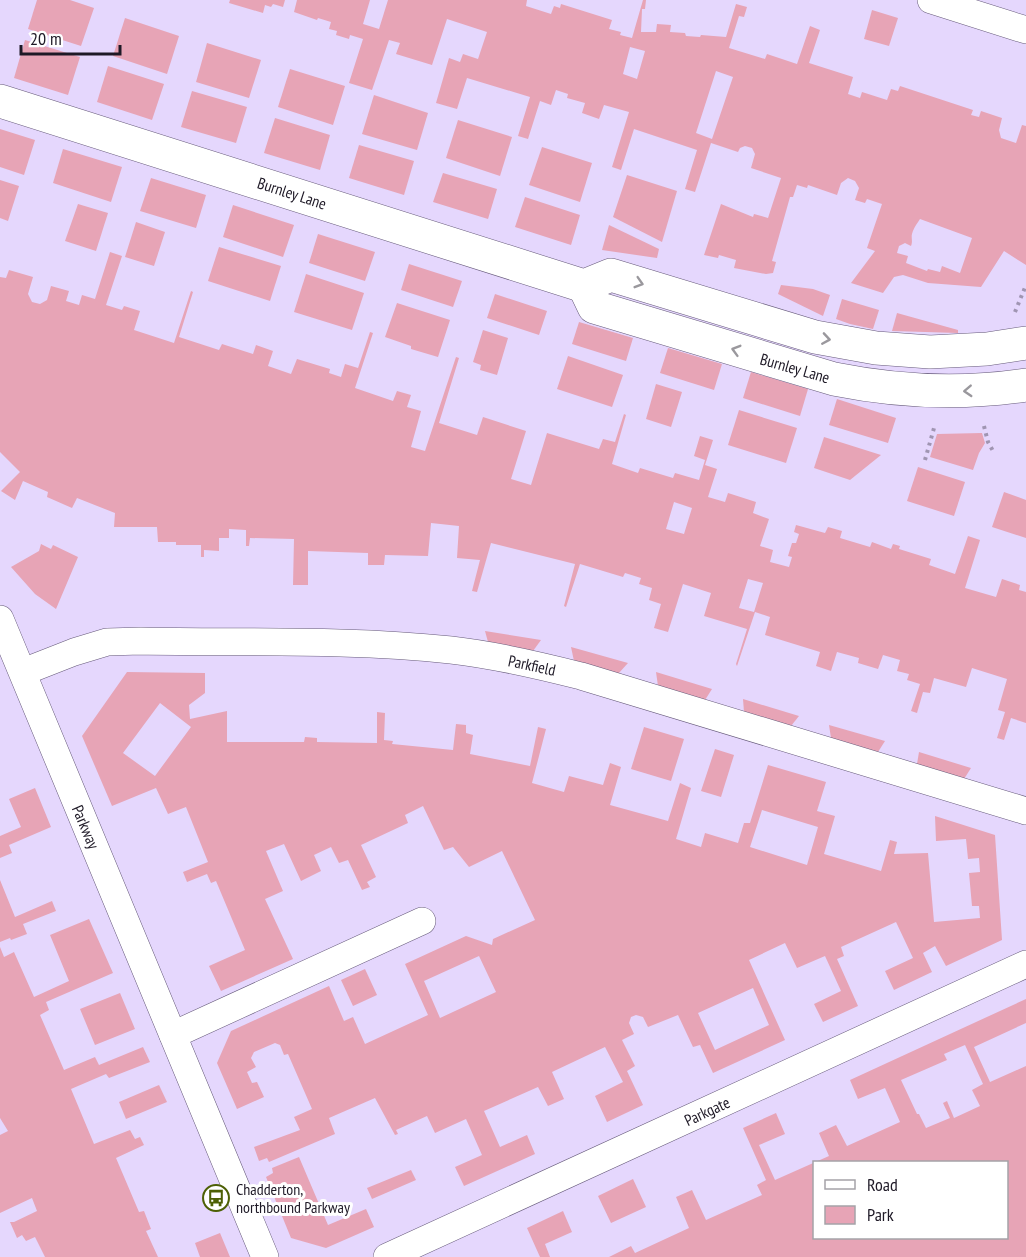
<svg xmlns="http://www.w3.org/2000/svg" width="1026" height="1257" viewBox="0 0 1026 1257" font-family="'PT Sans Narrow',sans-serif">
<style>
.green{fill:#e7a4b6;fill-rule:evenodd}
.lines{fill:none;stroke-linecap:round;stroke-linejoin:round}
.street-casing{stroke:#665a7a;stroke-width:28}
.secondary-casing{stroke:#665a7a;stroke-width:34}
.path{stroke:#a095b2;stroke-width:4;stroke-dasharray:3 4.5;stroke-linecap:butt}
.street{stroke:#fff;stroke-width:27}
.secondary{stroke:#fff;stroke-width:33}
.oneway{stroke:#9a989d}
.labels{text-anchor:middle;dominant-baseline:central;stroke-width:6;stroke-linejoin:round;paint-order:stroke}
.street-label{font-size:16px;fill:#1e1926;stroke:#fff}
.poi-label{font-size:16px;fill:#1e1926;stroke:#fff;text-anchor:start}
</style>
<rect width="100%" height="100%" fill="#e5d7fd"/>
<g class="green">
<polygon points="37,0 70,0 94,8 81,46 28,29"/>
<polygon points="230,0 285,0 283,7 273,4 271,7 265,5 263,13 229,3"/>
<path d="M 297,0 L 370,0 L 363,24 L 379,29 L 388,0 L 527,0 L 526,6 L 551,14 L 554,6 L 560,8 L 561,4 L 612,20 L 609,29 L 621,32 L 620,35 L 632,38 L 643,0 L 646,0 L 645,9 L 642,9 L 641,32 L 656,32 L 657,24 L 671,25 L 670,32 L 685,33 L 686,36 L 700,37 L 701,35 L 726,37 L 736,4 L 747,7 L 744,17 L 739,16 L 729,48 L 765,59 L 767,54 L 797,64 L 810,26 L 820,30 L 809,63 L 853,77 L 848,94 L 860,98 L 862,92 L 887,100 L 891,89 L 898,91 L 900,86 L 973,110 L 971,115 L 979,117 L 981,111 L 1002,118 L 999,130 L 1001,138 L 1016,143 L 1022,125 L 1026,126 L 1026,265 L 1004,251 L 981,287 L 928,283 L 903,275 L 894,277 L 883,293 L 851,283 L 875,251 L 867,248 L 882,204 L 867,199 L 865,203 L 855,200 L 859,188 L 855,181 L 848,178 L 841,183 L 837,195 L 808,185 L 807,188 L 797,185 L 793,197 L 790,197 L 772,261 L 776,262 L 773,273 L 766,274 L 734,268 L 736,260 L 719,255 L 718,258 L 704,255 L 721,204 L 753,217 L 754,214 L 768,218 L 781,178 L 751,168 L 755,154 L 752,148 L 745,146 L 740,148 L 738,152 L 711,143 L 695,192 L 685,189 L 697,150 L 634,129 L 621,170 L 612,167 L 629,112 L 604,105 L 599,119 L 582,113 L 585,103 L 567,98 L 568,94 L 556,90 L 551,105 L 540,101 L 528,139 L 518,136 L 530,97 L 467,78 L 457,109 L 436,103 L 449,58 L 460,62 L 463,54 L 478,59 L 487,32 L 447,19 L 432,65 L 396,54 L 400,43 L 389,40 L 372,90 L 349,83 L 363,39 L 350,35 L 349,39 L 336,35 L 337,31 L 329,29 L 331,22 L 318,18 L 317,20 L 294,12 ZM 630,47 L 645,51 L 637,79 L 623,74 ZM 716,71 L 733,77 L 712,139 L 696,133 ZM 920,219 L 972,238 L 960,273 L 942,266 L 940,272 L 928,269 L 927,271 L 906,263 L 908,256 L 897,253 L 899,246 L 905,243 L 911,246 C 913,241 911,238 912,234 C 914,227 917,224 920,219 Z"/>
<polygon points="872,10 898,18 889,46 864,39"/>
<polygon points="125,18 179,36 167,74 113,56"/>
<polygon points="25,40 80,57 68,95 14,78"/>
<polygon points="207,43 261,60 249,98 196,82"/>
<polygon points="108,66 164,84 152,120 97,102"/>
<polygon points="290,69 345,86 333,125 278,107"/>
<polygon points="192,91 247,107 236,143 181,127"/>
<polygon points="374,95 428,113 417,150 362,134"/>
<polygon points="275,118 330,135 320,170 264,153"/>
<polygon points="458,120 512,137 500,176 446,158"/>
<polygon points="0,129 35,140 24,175 0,167"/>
<polygon points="359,145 414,161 404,195 349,178"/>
<polygon points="542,147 592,163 580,202 529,185"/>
<polygon points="63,149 122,167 111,202 53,183"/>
<polygon points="443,173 497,189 488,219 433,202"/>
<polygon points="627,175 677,191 662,242 613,217"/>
<polygon points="151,178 206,195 196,228 140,211"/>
<polygon points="0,180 19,186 8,221 0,218"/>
<polygon points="525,197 580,215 571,245 515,227"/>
<polygon points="78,204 108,213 96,251 65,241"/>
<polygon points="233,205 294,225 283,257 223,237"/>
<polygon points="136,222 165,232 154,266 125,257"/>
<polygon points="609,225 659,249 657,258 602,250"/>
<polygon points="318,234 375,252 365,281 309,263"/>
<polygon points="219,247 281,266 270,301 208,281"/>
<path d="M 110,252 L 122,256 L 106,305 L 122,310 L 124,306 L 140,311 L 134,330 L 174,343 L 191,291 L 193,292 L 179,337 L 219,350 L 222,344 L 253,354 L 256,345 L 273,351 L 268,366 L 291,374 L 297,359 L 330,369 L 329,373 L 341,377 L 345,364 L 358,368 L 370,332 L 373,333 L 355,388 L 393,401 L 397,391 L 411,395 L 407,407 L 421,411 L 411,447 L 425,451 L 456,357 L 459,358 L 439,423 L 477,435 L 483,417 L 526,431 L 511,479 L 531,485 L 547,433 L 599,449 L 603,439 L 615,442 L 624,414 L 626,415 L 612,464 L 638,473 L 640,468 L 673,478 L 675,473 L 699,480 L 705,460 L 694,456 L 700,436 L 713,440 L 705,465 L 717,469 L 708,497 L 725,502 L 728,493 L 756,502 L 753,513 L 769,519 L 760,546 L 773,550 L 770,562 L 789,567 L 792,557 L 788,556 L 792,543 L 796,543 L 799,534 L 794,532 L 796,525 L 825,533 L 828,527 L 842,531 L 840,538 L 870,547 L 872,542 L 891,549 L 893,544 L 900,546 L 899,549 L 931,559 L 929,565 L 955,574 L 968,536 L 980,540 L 965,588 L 996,597 L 1002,579 L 1020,585 L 1019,590 L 1026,592 L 1026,723 L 1011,718 L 1004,740 L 997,738 L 1005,712 L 998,710 L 1007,679 L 972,668 L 966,687 L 934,678 L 930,693 L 923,692 L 917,713 L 911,711 L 920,684 L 907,680 L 909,674 L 897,671 L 900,660 L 883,655 L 878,669 L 858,663 L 859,658 L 837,652 L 831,671 L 816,666 L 820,652 L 765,635 L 770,617 L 755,612 L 737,666 L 736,664 L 747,629 L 704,616 L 711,593 L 683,584 L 668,632 L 654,628 L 661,604 L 649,600 L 652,588 L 639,584 L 641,578 L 625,573 L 623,577 L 580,564 L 566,607 L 564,606 L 575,564 L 491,543 L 477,592 L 472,591 L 480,560 L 457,558 L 459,526 L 431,523 L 428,556 L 385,555 L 384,565 L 368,565 L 368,553 L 308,551 L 308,585 L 293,585 L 294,539 L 250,538 L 249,546 L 246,546 L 246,530 L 229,529 L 229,538 L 219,538 L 219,551 L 204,550 L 204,557 L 201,557 L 201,545 L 176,545 L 176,542 L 158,542 L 157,527 L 114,527 L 115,513 L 77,498 L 72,508 L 47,497 L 48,492 L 23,481 L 15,500 L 1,491 L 20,472 L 0,452 L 0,277 L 6,278 L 9,270 L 33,277 L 28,294 L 32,302 L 40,304 L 47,300 L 51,286 L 69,291 L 66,301 L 79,305 L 82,295 L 95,299 ZM 674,502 L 692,508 L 684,534 L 666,529 ZM 748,579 L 763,583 L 754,612 L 739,608 Z"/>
<polygon points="409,264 462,281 453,307 401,290"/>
<polygon points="306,274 364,293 352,330 294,312"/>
<polygon points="781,285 813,289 830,295 823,316 778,294"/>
<polygon points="495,294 547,311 539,335 487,318"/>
<polygon points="842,299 879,310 873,329 850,324 836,319"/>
<polygon points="397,303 450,320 438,357 411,349 411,346 385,337"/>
<polygon points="897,313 958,330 958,333 892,331"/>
<polygon points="579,322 633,338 626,361 572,344"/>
<polygon points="483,330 508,338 497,375 480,370 481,365 473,362"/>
<polygon points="668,348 722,364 714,390 660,373"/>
<polygon points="568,356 623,375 612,407 557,389"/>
<polygon points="751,372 808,389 800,416 743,398"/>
<polygon points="656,384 682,392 671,427 646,419"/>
<polygon points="837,399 896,418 888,443 829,425"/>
<polygon points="739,410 797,428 786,463 728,445"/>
<polygon points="982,433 985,443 979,453 973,470 930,457 937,434"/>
<polygon points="824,437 881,455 850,480 814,468"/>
<polygon points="918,467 965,482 954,516 907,501"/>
<polygon points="1004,492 1026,500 1026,538 992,527"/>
<polygon points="41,544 51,549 53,545 78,557 56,609 35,594 11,567 39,551"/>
<polygon points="485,631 541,640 533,651 488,642"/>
<polygon points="571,647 628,663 618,674 574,661"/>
<path d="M 127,672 L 205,673 L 205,693 L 189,705 L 190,719 L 227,711 L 227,742 L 304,742 L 305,737 L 317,738 L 317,742 L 377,743 L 377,712 L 385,713 L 384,740 L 393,741 L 392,744 L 453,750 L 456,724 L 466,725 L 466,733 L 473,735 L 470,754 L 530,766 L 538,727 L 546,729 L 532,783 L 564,792 L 569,776 L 603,785 L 610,763 L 621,767 L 610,805 L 668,821 L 680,783 L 691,788 L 676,839 L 701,847 L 705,833 L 738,843 L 744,823 L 750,823 L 768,765 L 826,782 L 817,811 L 835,816 L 824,854 L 881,871 L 890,840 L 897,842 L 894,854 L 928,853 L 934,922 L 980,918 L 979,906 L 972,906 L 969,873 L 980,872 L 979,858 L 968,859 L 966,839 L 936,841 L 935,816 L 995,835 L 1002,940 L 946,966 L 935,946 L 923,953 L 932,972 L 894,990 L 885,971 L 913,958 L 896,922 L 841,947 L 844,956 L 837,959 L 858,1006 L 823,1022 L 814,1004 L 841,991 L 825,956 L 797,968 L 785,943 L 749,960 L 785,1040 L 713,1073 L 700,1045 L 693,1047 L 678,1015 L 648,1027 L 643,1017 L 636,1015 L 631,1017 L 629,1023 L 634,1034 L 622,1040 L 635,1066 L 627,1071 L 643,1105 L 607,1122 L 595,1096 L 623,1082 L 605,1047 L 552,1072 L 564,1099 L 548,1106 L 538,1087 L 484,1111 L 500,1147 L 527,1135 L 535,1154 L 464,1186 L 455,1167 L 482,1155 L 466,1119 L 435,1133 L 427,1116 L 396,1130 L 398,1134 L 395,1135 L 375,1098 L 329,1118 L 335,1134 L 269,1162 L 267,1158 L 259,1161 L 254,1147 L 300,1130 L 294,1117 L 312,1109 L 288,1054 L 284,1055 L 280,1045 L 275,1043 L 254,1052 L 251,1058 L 256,1067 L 247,1072 L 252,1083 L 257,1082 L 264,1097 L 237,1109 L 217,1063 L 231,1031 L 329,986 L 344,1021 L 353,1017 L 365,1044 L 428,1015 L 405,964 L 466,936 L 492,945 L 493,939 L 535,920 L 502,851 L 469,867 L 453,847 L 444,850 L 423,806 L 405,815 L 408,823 L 361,845 L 376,877 L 367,882 L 370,887 L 362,890 L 348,860 L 339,863 L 331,847 L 314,855 L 321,871 L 301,881 L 284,844 L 266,851 L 283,891 L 265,899 L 293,959 L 221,991 L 209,966 L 245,950 L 216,881 L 211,883 L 207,874 L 187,882 L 183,872 L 208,862 L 186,807 L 168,814 L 156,788 L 112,806 L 82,736 ZM 160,703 L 191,727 L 155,776 L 123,753 ZM 762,810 L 818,827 L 807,865 L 750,847 ZM 479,956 L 496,992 L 440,1018 L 424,981 ZM 753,988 L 769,1025 L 715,1050 L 698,1013 Z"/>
<polygon points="656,672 712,689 705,700 658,686"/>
<polygon points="743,699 799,716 791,726 744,712"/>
<polygon points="829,725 885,741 878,752 831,738"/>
<polygon points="644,727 684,739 671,781 631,769"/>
<polygon points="715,749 734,755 721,797 701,791"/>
<polygon points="919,752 971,768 964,779 917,764"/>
<polygon points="35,788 51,827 9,845 12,853 0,858 0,836 21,827 9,799"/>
<polygon points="0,880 15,917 52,901 56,911 23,924 27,934 11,940 10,938 0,942"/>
<polygon points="89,919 113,973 46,1002 49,1010 40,1015 64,1070 95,1057 99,1065 143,1047 150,1062 109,1078 106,1074 71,1089 94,1144 130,1130 135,1139 140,1137 144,1145 116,1158 139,1212 144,1211 151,1229 146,1231 158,1257 45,1257 35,1237 26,1241 22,1235 17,1238 10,1222 14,1222 37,1211 32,1198 0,1213 0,1135 8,1131 0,1118 0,947 4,957 14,952 34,997 69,981 50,935"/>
<polygon points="365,969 377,995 353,1006 341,980"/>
<polygon points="120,993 135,1029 95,1045 80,1009"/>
<path d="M 1026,999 L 1026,1023 L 974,1047 L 990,1082 L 1026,1066 L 1026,1257 L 609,1257 L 631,1246 L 635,1253 L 689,1228 L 676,1197 L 692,1190 L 706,1220 L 762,1195 L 757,1185 L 766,1180 L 743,1128 L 776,1113 L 785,1134 L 759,1145 L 775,1180 L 829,1156 L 819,1133 L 836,1125 L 847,1146 L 900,1122 L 885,1088 L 858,1099 L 850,1080 ZM 965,1045 L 983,1084 L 972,1090 L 980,1106 L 954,1118 L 947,1101 L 943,1103 L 950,1118 L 926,1128 L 919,1114 L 917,1114 L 901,1080 L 947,1060 L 944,1054 ZM 814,1162 L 1006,1162 L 1006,1238 L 814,1238 Z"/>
<polygon points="159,1085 167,1102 126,1119 119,1102"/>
<polygon points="299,1157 328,1225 366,1209 374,1227 326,1248 291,1238 266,1177 273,1173 272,1168"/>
<polygon points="411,1170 416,1180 372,1199 367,1188"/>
<polygon points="633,1179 646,1207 611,1223 598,1196"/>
<polygon points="563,1211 572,1232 545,1244 550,1257 540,1257 527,1228"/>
<polygon points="220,1233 230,1257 200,1257 195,1243"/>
</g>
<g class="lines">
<defs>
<g id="street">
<polyline points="931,0 1026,30"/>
<polyline points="0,619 265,1257"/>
<path d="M 23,672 L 74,652 L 107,642 L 141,641 C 244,643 348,639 451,650 C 495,655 538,665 581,676 L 1026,811"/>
<polyline points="173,1035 422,921"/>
<polyline points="387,1257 1026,964"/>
</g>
<g id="secondary">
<polyline points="0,101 584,286 611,275 815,337 876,348 930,352 987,349 1026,343"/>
<path d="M 584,286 L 594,307 L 834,379 C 899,392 961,395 1026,385"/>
</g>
</defs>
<use href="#street" class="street-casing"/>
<use href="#secondary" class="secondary-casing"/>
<g class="path">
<polyline points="1015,312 1026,285"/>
<polyline points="984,426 988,442 993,451"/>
<polyline points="925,460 934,428"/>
</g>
<use href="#street" class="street"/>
<use href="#secondary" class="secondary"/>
</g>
<defs><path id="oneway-chevron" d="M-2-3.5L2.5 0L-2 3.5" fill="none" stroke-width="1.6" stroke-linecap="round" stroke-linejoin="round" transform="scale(1.5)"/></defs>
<g class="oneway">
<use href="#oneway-chevron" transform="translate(639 283) rotate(17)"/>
<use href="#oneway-chevron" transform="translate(826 339) rotate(9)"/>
<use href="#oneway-chevron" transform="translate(736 350) rotate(-164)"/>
<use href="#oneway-chevron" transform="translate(968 391) rotate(177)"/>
</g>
<defs>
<symbol id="bus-ring" viewBox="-11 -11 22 22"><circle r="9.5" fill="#fff" stroke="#4d6005" stroke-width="1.5"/><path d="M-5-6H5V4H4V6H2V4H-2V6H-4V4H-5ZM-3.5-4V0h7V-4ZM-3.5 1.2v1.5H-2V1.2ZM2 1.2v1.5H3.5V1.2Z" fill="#4d6005"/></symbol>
</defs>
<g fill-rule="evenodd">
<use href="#bus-ring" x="201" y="1183" width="30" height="30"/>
</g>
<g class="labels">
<g class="street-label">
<text transform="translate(292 193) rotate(18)">Burnley Lane</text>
<text transform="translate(795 368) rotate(16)">Burnley Lane</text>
<text transform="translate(532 665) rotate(12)">Parkfield</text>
<text transform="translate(86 827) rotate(67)">Parkway</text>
<text transform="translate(707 1111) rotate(-25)">Parkgate</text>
</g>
<g class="poi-label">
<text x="236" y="1189">Chadderton,<tspan x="236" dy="18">northbound Parkway</tspan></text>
</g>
</g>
<rect x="813" y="1161" width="195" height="78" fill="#ffffff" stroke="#a5a3a8" stroke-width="1.5"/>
<rect x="825" y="1180" width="30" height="9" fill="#ffffff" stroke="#a5a3a8" stroke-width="1.5"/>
<text x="867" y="1191" font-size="18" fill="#1e1926">Road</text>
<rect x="825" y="1206" width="30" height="18" fill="#e7a4b6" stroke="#a5a3a8" stroke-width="1.5"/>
<text x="867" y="1221" font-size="18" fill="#1e1926">Park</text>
<path d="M21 45v9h99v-9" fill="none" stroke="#1e1926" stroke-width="3"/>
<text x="30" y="45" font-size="18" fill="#1e1926" stroke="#ffffff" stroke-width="4.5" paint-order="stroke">20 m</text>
</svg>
